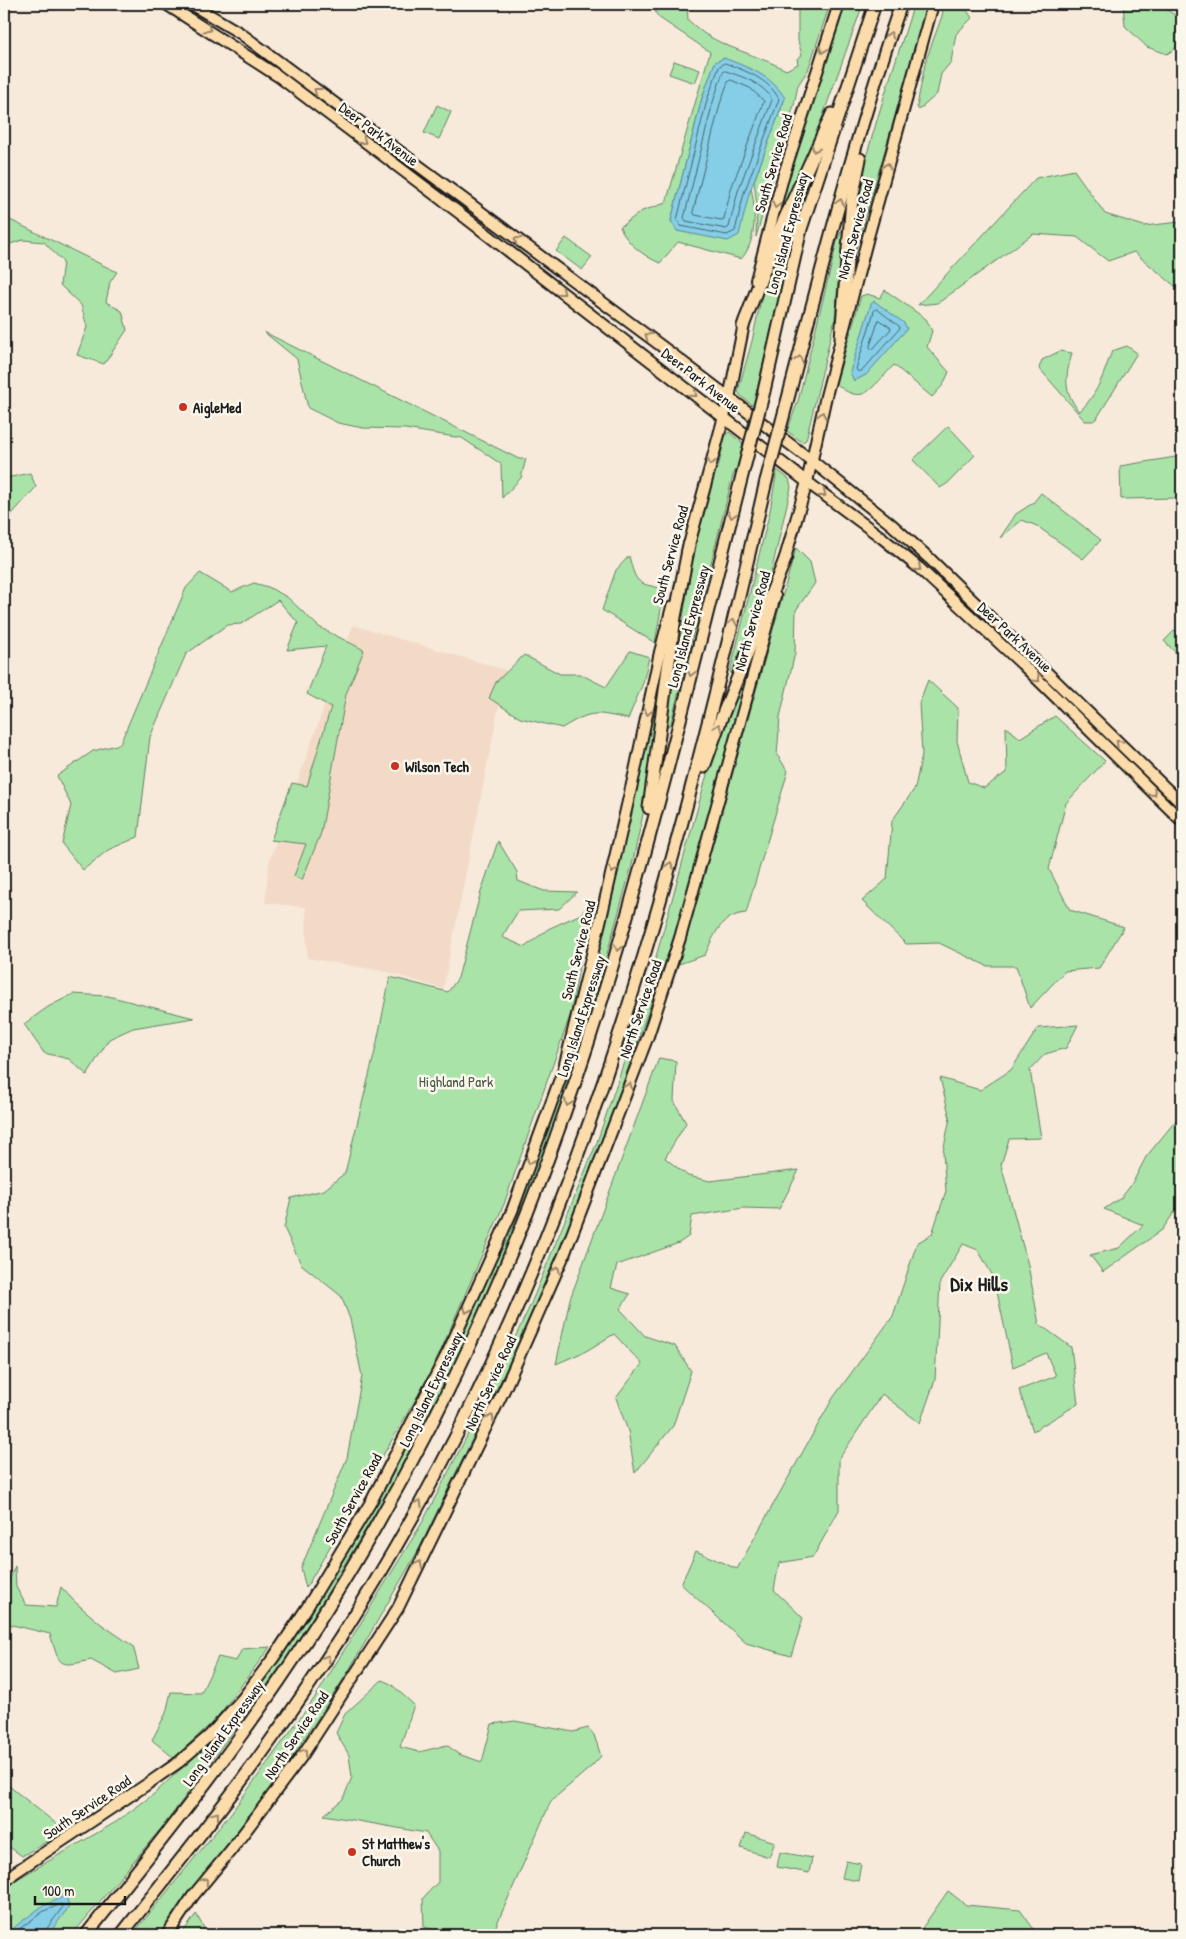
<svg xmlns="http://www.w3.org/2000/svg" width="1186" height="1939" viewBox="0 0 1186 1939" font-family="'Patrick Hand',sans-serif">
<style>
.built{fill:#f2dac7}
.green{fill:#aae3a8;stroke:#638062}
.water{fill:#86cee7;stroke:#5c8796}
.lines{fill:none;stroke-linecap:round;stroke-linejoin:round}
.shore{stroke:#46636d;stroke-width:1}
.major-casing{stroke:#1c1c1c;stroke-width:14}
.highway-casing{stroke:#1c1c1c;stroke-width:15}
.major{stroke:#fddcac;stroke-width:10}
.highway{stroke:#fddcac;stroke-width:11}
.highway-bridge-casing{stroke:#1c1c1c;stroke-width:15;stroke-linecap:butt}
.highway-bridge{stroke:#fddcac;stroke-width:11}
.oneway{stroke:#98866b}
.poi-dot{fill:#c8321e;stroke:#fbf7ec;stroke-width:2}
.labels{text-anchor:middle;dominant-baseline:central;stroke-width:5;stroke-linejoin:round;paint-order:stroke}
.street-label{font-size:15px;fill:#1c1c1c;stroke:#fbf7ec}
.poi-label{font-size:15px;font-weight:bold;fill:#1c1c1c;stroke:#fbf7ec;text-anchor:start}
.park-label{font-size:15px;fill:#475846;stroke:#fbf7ec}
.district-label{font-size:20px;font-weight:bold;fill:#1c1c1c;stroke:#fbf7ec}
</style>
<rect width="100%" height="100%" fill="#f7eadb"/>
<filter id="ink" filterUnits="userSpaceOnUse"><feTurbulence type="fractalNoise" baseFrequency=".02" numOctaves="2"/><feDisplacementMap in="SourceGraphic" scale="10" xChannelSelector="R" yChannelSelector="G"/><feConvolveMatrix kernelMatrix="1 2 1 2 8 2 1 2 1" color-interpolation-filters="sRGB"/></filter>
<g filter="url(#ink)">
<polygon class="built" points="353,625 506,670 443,989 388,972 307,958 306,907 265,903 269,862"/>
<g class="green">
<path d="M 687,4 L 688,20 C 695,26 702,33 710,37 C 735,51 762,57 786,70 L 798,64 L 797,59 L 802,55 L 798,41 L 798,4 L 830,4 L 808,70 L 798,85 L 794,105 L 756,237 L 757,207 L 754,181 L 785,98 L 715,63 L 702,98 L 671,221 L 749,194 L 751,188 C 756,209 757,242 741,259 L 678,242 L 660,263 C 645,257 626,243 620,227 L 642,211 L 666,203 L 710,52 L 658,17 L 655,11 L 669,5 Z"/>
<polygon points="844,4 863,4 822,118 773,234 795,155"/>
<polygon points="914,4 927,4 923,21 848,276 858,184 883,100"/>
<polygon points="944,4 963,4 972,18 956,34 951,62 941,74 937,94 919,110 917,107 919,95 926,60 942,16"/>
<polygon points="1123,4 1159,4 1176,16 1182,13 1182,44 1167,54 1147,47 1125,26"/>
<polygon points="674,61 700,70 695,83 669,74"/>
<polygon points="437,105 451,112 439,139 424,133"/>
<polygon points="1074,170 1105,214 1144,226 1180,222 1182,215 1182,292 1134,252 1108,261 1077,237 1033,234 938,303 918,305 1036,178"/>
<polygon points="802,186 806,188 804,194 753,406 740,395 738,391 752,341 763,290 776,259 787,222"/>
<polygon points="4,217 117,272 110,282 106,302 122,311 127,330 104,364 77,355 87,327 81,305 60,285 63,262 44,242 23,240 4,246"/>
<polygon points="843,228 835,318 806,440 802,442 787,431 798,401 838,238"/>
<polygon points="566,238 592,257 582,270 556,251"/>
<path d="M 885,290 L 926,319 L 932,331 L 927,347 L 949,372 L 943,385 L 932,397 L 894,365 C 887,372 872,390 865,393 C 855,398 842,390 836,383 L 861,296 L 867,294 L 880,298 Z"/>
<polygon points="264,332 519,459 526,459 521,478 502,498 501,464 462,438 405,429 363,428 338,423 308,408 297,359"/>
<path d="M 1127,346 L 1137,353 L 1097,418 L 1093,421 L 1085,421 L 1039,368 L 1042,360 L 1060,351 L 1072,353 C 1065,380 1063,388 1079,412 C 1098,394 1103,375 1112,351 Z"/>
<polygon points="948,426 975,455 948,483 940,488 913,460"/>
<polygon points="729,432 743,444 738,466 733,475 671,723 669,726 666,725 694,549 716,470 718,468 725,437"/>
<polygon points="1182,456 1182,508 1177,498 1121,499 1120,466"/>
<polygon points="777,470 789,479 791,487 767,590 733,674 730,672 770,511"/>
<polygon points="30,473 36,487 4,523 4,475 11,477"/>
<polygon points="1041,493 1101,540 1083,559 1037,526 1022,520 1000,538 1016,514 1033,503"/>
<path d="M 796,548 L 810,562 L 815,583 L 796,610 L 795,653 L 780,717 L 777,755 L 788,771 L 746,913 C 721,915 714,935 705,955 L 679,964 Z"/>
<path d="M 629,556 C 631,563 633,575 638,580 C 645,588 658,584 664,592 L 655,643 L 602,610 L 616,570 Z"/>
<polygon points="200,573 232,592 254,583 268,587 287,597 319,627 364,650 346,694 321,833 302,880 294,876 306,844 271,840 292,783 307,786 331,707 307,694 326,646 287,650 298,623 278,600 241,624 227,625 186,654 150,737 138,837 108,850 83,870 62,844 71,805 57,776 93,751 120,744 186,588"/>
<polygon points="1175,630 1182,637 1182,659 1164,641"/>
<path d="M 630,651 L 649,657 L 643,683 L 628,719 C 594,712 592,710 562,728 L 520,718 L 489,698 L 496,682 L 524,655 L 560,674 L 580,674 L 606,687 Z"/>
<polygon points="747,669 749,670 693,883 602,1143 536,1308 419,1549 345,1677 287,1765 248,1818 179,1905 161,1935 132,1935 231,1813 316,1696 422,1523 479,1413 530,1306 597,1142 622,1068 654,964 711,760"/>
<polygon points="928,680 958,708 957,741 968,782 984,788 1007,772 1006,727 1020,738 1055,716 1105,761 1066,803 1049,869 1070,910 1124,927 1099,968 1065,971 1030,1008 1016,966 987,966 939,943 906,944 862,901 887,879 892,821 915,788 922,754 919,703"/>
<polygon points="658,686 662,686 648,791 632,865 572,1078 534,1185 504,1257 455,1364 390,1488 319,1607 286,1659 168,1820 72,1935 4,1935 4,1891 14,1881 116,1822 154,1794 219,1733 276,1660 363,1524 450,1361 528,1181 554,1111 580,1022 611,903"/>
<polygon points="498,841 517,872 518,881 544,891 577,892 559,909 518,911 502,937 525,947 548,929 581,914 590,903 571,1013 504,1204 432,1371 306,1588 301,1568 347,1458 362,1376 350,1319 341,1296 301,1264 284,1228 291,1198 324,1190 345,1173 376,1047 390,977 448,992 458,978 480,895"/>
<polygon points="73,994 108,996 194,1018 133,1028 109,1039 87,1075 69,1059 44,1053 24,1024 48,1007"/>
<polygon points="1078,1025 1066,1048 1045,1054 1030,1070 1041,1138 1009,1139 1001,1165 1028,1265 1039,1324 1071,1347 1078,1404 1033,1431 1019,1390 1056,1376 1046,1353 1013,1367 994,1278 978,1250 963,1244 940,1282 935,1380 920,1423 882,1394 839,1459 839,1510 813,1557 779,1563 774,1590 803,1618 791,1656 746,1643 681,1584 696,1551 737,1569 833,1398 893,1316 917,1243 932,1234 946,1191 943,1152 950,1118 940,1078 980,1090 1011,1070 1038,1028"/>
<polygon points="659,1058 676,1061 674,1101 686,1123 665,1158 688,1176 710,1181 799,1170 779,1209 744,1208 692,1216 689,1236 679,1243 617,1265 611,1288 630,1294 620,1309 645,1336 675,1346 691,1371 673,1426 635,1473 628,1431 616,1398 642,1364 614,1334 586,1351 556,1364 570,1299"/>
<polygon points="1182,1113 1182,1201 1162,1230 1103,1272 1090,1255 1119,1248 1143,1225 1104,1209 1121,1198 1132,1184 1146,1157"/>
<path d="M 15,1566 L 16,1587 L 26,1605 L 56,1607 L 61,1587 L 75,1602 L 101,1624 L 133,1646 L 139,1669 L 117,1674 L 91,1660 C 57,1668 60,1666 50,1634 L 4,1623 L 4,1593 Z"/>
<polygon points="270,1647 216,1719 174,1758 152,1740 166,1713 171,1692 201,1693 218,1657 236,1661 242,1649"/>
<polygon points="382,1680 391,1684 414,1705 400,1747 419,1752 447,1745 458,1754 482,1762 492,1724 515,1721 573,1732 588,1728 594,1735 601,1756 592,1766 551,1801 492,1935 454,1935 424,1927 423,1898 438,1882 438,1851 426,1833 324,1815 343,1799 352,1777 349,1755 336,1733 345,1714"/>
<polygon points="4,1782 59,1826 65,1831 22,1856 4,1843"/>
<polygon points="746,1833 775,1842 769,1857 741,1848"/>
<polygon points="780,1852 812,1858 809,1873 777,1867"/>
<polygon points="846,1861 861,1864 858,1881 842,1878"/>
<polygon points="948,1891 966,1905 1020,1910 1038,1935 925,1935 920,1931"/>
<polygon points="196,1914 208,1935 181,1935"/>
</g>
<g class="water">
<path d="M 724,58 C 749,68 770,74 785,98 L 749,194 L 739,235 L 728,241 L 677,231 L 671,221 L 702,98 L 715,62 Z"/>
<polygon points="874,301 904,323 907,329 866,375 854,381 850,372 871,304"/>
<polygon points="66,1895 69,1907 48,1935 4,1935 41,1907"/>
</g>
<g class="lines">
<g class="shore">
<path d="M 725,63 C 745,71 768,78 779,99 L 744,193 L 735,231 L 727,235 L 681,226 L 677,220 L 707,100 L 719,67 Z"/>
<path d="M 726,71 C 742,77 764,83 772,100 L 738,191 L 729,227 L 726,229 L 686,221 L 684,218 L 713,102 L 723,72 Z"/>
<polygon points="731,80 750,88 764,101 731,189 724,219 721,220 695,215 693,212 720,104 728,82"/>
<polygon points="877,309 899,326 900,328 863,370 858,372 856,369 872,318 874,311"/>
<polygon points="879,320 890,327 891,329 872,350 870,347"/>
<polyline points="11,1935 44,1911 61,1904 62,1908 45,1931 45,1935"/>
</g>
<defs>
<g id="major">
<polyline points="166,4 278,76 462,215 807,482 881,537 919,568 1022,664 1182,821"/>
<polyline points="191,4 240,33 668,351 812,461 891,524 930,559 1182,804"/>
<polyline points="756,280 783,177 839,4"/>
<polyline points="687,552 729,398 745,319"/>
<polyline points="783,565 807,482 826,396 868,237 933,4"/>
<polyline points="4,1883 14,1873 146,1785 179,1762 210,1735 243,1698 274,1657 308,1606 372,1500 448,1352 512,1211 564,1068 601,918 635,771 660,652 672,607"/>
<polyline points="167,1935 193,1896 231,1850 302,1756 398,1608 506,1386 564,1255 648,1036 680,938 775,596"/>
</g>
<g id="highway">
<polyline points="743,326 779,231 832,114"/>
<polyline points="841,338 852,199 860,159"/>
<polyline points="764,391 801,229 875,4"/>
<path d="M 786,406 C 821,271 855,136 901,4"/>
<polyline points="704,767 721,719 786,557"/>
<polyline points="649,808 675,617 689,545"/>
<path d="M 86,1935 C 138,1869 192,1804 241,1735 C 335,1606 416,1464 482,1319 C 606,1048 670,755 744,468"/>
<path d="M 121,1935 C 169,1874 219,1813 264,1750 C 344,1639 416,1519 476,1396 C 616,1107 694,793 766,481"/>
</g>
</defs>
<use href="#major" class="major-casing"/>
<use href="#highway" class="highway-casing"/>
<use href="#major" class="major"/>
<use href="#highway" class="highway"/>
<defs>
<g id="highway-bridge">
<polyline points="744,468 764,391"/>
<polyline points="766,481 786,406"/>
</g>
</defs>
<use href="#highway-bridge" class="highway-bridge-casing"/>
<use href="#highway-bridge" class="highway-bridge"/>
</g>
<defs><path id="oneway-chevron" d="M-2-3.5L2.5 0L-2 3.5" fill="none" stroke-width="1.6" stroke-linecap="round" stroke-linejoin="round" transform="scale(1.25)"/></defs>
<g class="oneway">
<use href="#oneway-chevron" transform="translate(208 29) rotate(33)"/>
<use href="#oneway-chevron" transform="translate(890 35) rotate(-71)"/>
<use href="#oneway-chevron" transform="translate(823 50) rotate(109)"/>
<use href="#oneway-chevron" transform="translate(317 91) rotate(-143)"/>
<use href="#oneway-chevron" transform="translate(363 141) rotate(37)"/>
<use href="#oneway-chevron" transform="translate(815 149) rotate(114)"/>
<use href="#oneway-chevron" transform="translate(887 166) rotate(-74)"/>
<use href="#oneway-chevron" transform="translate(840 202) rotate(-74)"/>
<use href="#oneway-chevron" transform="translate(776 205) rotate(105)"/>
<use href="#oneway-chevron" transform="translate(517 240) rotate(-144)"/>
<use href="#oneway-chevron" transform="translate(562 292) rotate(38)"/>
<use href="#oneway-chevron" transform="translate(648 336) rotate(-144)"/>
<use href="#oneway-chevron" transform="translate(799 359) rotate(-75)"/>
<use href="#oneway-chevron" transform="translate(694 394) rotate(39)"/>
<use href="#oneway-chevron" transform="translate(822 415) rotate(-77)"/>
<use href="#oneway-chevron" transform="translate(711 462) rotate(105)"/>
<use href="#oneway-chevron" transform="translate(823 494) rotate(37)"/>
<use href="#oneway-chevron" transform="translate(732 515) rotate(105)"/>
<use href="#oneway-chevron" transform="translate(918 568) rotate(41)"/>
<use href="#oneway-chevron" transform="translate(733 622) rotate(-77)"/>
<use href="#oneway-chevron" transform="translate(691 673) rotate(105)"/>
<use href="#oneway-chevron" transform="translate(1037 679) rotate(44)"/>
<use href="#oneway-chevron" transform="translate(648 712) rotate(102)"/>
<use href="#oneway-chevron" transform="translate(718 727) rotate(-71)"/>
<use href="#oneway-chevron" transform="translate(1119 743) rotate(-135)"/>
<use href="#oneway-chevron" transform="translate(1153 793) rotate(45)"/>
<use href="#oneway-chevron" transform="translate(670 865) rotate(-74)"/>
<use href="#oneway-chevron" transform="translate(613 870) rotate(103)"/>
<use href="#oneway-chevron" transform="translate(618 948) rotate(107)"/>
<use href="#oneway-chevron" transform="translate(629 1086) rotate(-69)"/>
<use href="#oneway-chevron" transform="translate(568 1103) rotate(110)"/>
<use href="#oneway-chevron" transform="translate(530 1161) rotate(110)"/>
<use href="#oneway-chevron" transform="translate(557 1270) rotate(-66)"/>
<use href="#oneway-chevron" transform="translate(467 1310) rotate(114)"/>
<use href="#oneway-chevron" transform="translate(491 1418) rotate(-63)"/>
<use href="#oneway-chevron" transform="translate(419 1503) rotate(-61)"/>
<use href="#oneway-chevron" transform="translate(419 1564) rotate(-64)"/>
<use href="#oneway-chevron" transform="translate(327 1658) rotate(-57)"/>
<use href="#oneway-chevron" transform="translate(304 1752) rotate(-56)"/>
<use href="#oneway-chevron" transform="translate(216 1815) rotate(-53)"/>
<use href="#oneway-chevron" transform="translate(205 1881) rotate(-51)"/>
</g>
</g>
<g class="poi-dot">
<circle cx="183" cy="407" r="5"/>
<circle cx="395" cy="766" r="5"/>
<circle cx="352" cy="1852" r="5"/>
</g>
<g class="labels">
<g class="street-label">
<text transform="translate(379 134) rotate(37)">Deer Park Avenue</text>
<text transform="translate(773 163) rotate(-74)">South Service Road</text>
<text transform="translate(855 229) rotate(-75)">North Service Road</text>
<text transform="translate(787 233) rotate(-75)">Long Island Expressway</text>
<text transform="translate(701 380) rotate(38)">Deer Park Avenue</text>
<text transform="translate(670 555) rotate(-75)">South Service Road</text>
<text transform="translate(752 621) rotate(-75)">North Service Road</text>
<text transform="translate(688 626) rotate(-75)">Long Island Expressway</text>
<text transform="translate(1015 637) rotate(43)">Deer Park Avenue</text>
<text transform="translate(578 950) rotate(-76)">South Service Road</text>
<text transform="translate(640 1009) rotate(-71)">North Service Road</text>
<text transform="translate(581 1016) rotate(-72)">Long Island Expressway</text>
<text transform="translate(490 1383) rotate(-65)">North Service Road</text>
<text transform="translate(431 1389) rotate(-64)">Long Island Expressway</text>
<text transform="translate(353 1499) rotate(-61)">South Service Road</text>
<text transform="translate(223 1733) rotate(-54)">Long Island Expressway</text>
<text transform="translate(296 1735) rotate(-56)">North Service Road</text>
<text transform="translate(87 1807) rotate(-34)">South Service Road</text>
</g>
<g class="poi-label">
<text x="193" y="407">AigleMed</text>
<text x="405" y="766">Wilson Tech</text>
<text x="362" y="1843">St Matthew's<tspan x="362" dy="17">Church</tspan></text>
</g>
<g class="park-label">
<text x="456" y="1081">Highland Park</text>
</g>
<g class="district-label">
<text x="979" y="1283">Dix Hills</text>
</g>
</g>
<rect width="1186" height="1939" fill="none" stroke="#fbf7ec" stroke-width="20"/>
<rect x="10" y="10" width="1166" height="1919" fill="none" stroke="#1c1c1c" stroke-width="2" filter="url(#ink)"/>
<path d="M35 1896v8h90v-8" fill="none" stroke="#1c1c1c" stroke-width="2.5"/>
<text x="42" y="1896" font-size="15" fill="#1c1c1c" stroke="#fbf7ec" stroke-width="4" paint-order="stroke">100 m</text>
</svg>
